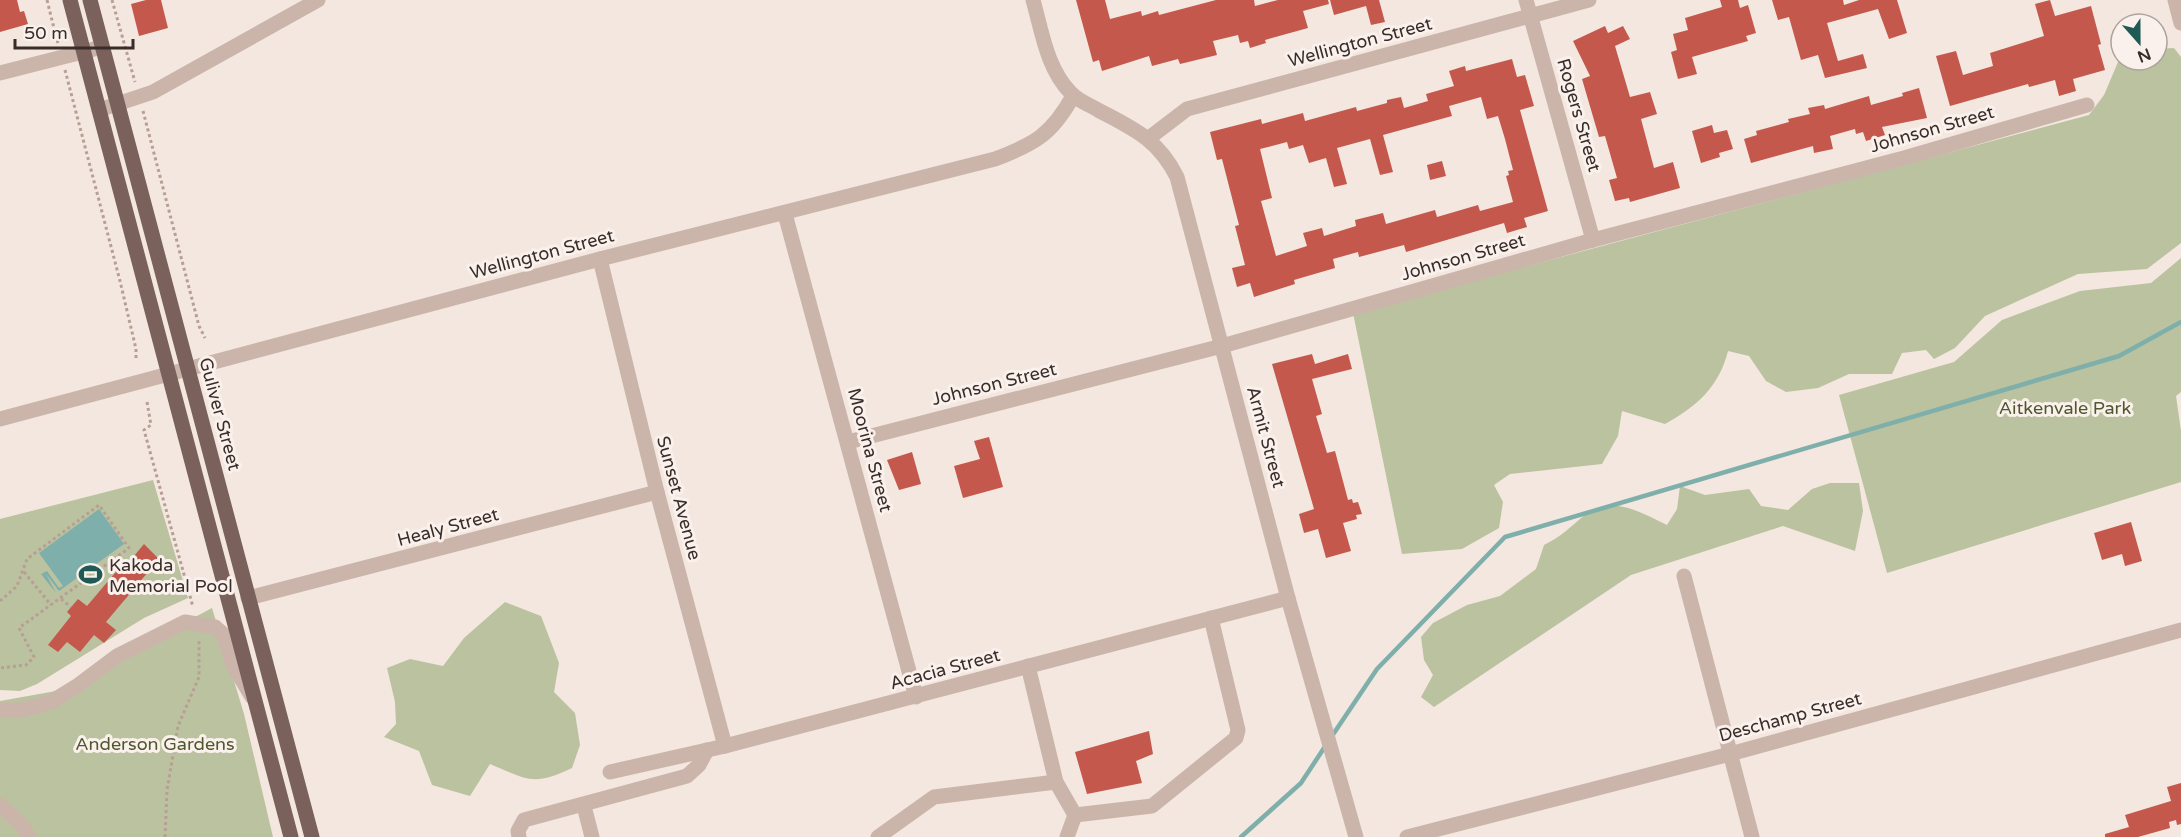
<svg xmlns="http://www.w3.org/2000/svg" width="2181" height="837" viewBox="0 0 2181 837" font-family="'Varela Round',sans-serif">
<style>
.green{fill:#bbc29f}
.water{fill:#7fafaa}
.lines{fill:none;stroke-linecap:round;stroke-linejoin:round}
.stream{stroke:#7fafaa;stroke-width:4.5}
.building{fill:#c4584c;fill-rule:evenodd}
.path{stroke:#b79f95;stroke-width:3;stroke-dasharray:3 3;stroke-linecap:butt}
.minor{stroke:#cbb5ab;stroke-width:15}
.major{stroke:#7a615c;stroke-width:15}
.labels{text-anchor:middle;dominant-baseline:central;stroke-width:6;stroke-linejoin:round;paint-order:stroke}
.street-label{font-size:18px;fill:#392d2a;stroke:#faf1ec}
.park-label{font-size:18px;fill:#4e572e;stroke:#faf1ec}
.poi-label{font-size:18px;fill:#392d2a;stroke:#faf1ec;text-anchor:start}
</style>
<rect width="100%" height="100%" fill="#f3e7df"/>
<g class="green">
<path d="M 2174,48 L 2181,57 L 2181,243 L 2147,269 L 2078,274 L 1985,316 L 1955,348 L 1934,359 L 1926,350 L 1902,353 L 1892,374 L 1849,374 L 1818,388 L 1786,392 L 1766,381 L 1749,356 L 1728,351 C 1719,387 1696,407 1665,424 L 1622,411 L 1618,436 L 1602,464 L 1510,474 L 1494,485 L 1503,502 L 1499,528 L 1462,549 L 1402,554 L 1353,313 L 2089,115 L 2104,95 L 2118,62 L 2157,60 L 2157,49 Z"/>
<polygon points="2181,258 2181,392 2176,396 2181,431 2181,482 1887,573 1839,395 1954,362 2002,320 2080,291 2151,283"/>
<polygon points="153,480 188,598 144,618 37,684 20,691 0,690 0,519"/>
<path d="M 1830,483 L 1859,483 L 1863,511 L 1855,551 L 1783,526 L 1631,575 L 1434,707 L 1421,697 L 1433,675 L 1424,660 L 1421,637 L 1433,623 L 1467,605 L 1500,596 L 1536,569 L 1544,545 C 1561,537 1571,526 1585,515 C 1611,494 1642,513 1667,525 L 1677,509 L 1680,486 L 1705,495 L 1749,489 L 1761,506 L 1788,510 L 1812,489 Z"/>
<path d="M 505,602 L 541,616 L 559,663 L 554,692 L 575,713 L 580,745 L 572,768 C 533,787 526,779 490,764 L 470,796 L 432,785 L 419,751 L 384,737 L 396,724 L 395,702 L 387,668 L 410,659 L 443,666 L 464,638 Z"/>
<polygon points="212,608 244,714 273,837 0,837 0,701 56,691"/>
</g>
<polygon class="water" points="99,509 124,544 59,591 46,574 56,593 41,574 47,571 59,588 63,586 39,553"/>
<g class="lines">
<g class="stream">
<polyline points="1332,736 1377,669 1505,537 2119,356 2181,322"/>
<polyline points="1241,837 1301,783 1326,745"/>
</g>
</g>
<g class="building">
<polygon points="0,0 17,0 20,12 24,11 28,24 0,32"/>
<polygon points="146,0 161,0 168,28 139,36 131,4"/>
<polygon points="1076,0 1105,0 1110,19 1141,11 1142,16 1158,11 1159,15 1216,0 1254,0 1255,6 1278,0 1328,0 1329,4 1303,11 1308,28 1265,40 1266,43 1250,48 1248,41 1240,43 1238,35 1213,41 1217,55 1180,64 1178,59 1152,66 1149,56 1102,71 1099,60 1093,62"/>
<polygon points="1330,0 1379,0 1385,22 1371,25 1366,6 1334,15"/>
<polygon points="1720,0 1738,0 1740,8 1748,5 1756,33 1746,36 1748,41 1692,57 1697,74 1678,79 1671,52 1677,50 1673,34 1688,30 1685,18 1722,7"/>
<polygon points="1772,0 1843,0 1844,5 1859,0 1897,0 1907,33 1889,39 1878,9 1827,23 1838,61 1863,54 1867,68 1825,78 1818,55 1801,60 1789,17 1778,20"/>
<polygon points="2050,0 2055,16 2091,6 2101,44 2098,45 2105,70 2073,79 2076,91 2059,96 2055,80 2029,87 2028,84 1950,106 1936,56 1956,51 1963,75 1993,66 1990,53 2044,36 2035,4"/>
<polygon points="1605,26 1608,33 1623,26 1630,39 1615,46 1630,97 1650,92 1657,114 1641,119 1654,168 1673,162 1680,188 1630,202 1629,198 1615,201 1609,180 1617,178 1605,136 1599,137 1582,79 1590,76 1573,41"/>
<path d="M 1512,59 L 1517,77 L 1525,75 L 1534,106 L 1520,110 L 1548,211 L 1524,218 L 1527,227 L 1507,233 L 1504,223 L 1406,252 L 1404,245 L 1359,257 L 1358,252 L 1333,259 L 1335,268 L 1294,280 L 1295,284 L 1254,297 L 1250,283 L 1237,287 L 1232,268 L 1245,265 L 1235,226 L 1239,225 L 1222,159 L 1217,160 L 1210,132 L 1261,119 L 1262,124 L 1303,113 L 1305,121 L 1356,107 L 1357,111 L 1387,103 L 1387,100 L 1401,97 L 1404,108 L 1428,101 L 1426,94 L 1454,86 L 1449,71 L 1465,66 L 1466,71 ZM 1481,97 L 1487,119 L 1498,116 L 1505,139 L 1513,170 L 1508,171 L 1509,175 L 1506,176 L 1513,202 L 1480,211 L 1478,205 L 1437,217 L 1435,210 L 1386,224 L 1383,213 L 1355,220 L 1356,226 L 1324,236 L 1322,228 L 1303,233 L 1307,246 L 1276,256 L 1261,201 L 1272,198 L 1260,149 L 1287,142 L 1289,149 L 1303,145 L 1309,163 L 1326,158 L 1334,187 L 1347,184 L 1337,148 L 1370,139 L 1380,175 L 1393,172 L 1383,135 L 1452,116 L 1449,106 Z"/>
<polygon points="1919,88 1927,118 1882,127 1885,135 1866,141 1863,132 1856,134 1855,129 1830,136 1833,149 1814,153 1813,146 1751,163 1744,139 1757,135 1756,131 1789,122 1788,119 1810,114 1808,108 1824,105 1825,109 1869,96 1871,105 1903,96 1902,93"/>
<polygon points="1712,125 1714,133 1727,130 1733,149 1719,153 1720,157 1701,163 1692,131"/>
<polygon points="1442,161 1446,176 1430,180 1427,165"/>
<polygon points="1312,354 1315,364 1348,354 1352,369 1312,379 1322,414 1316,416 1327,453 1335,451 1348,500 1352,499 1353,503 1358,502 1362,514 1356,515 1357,519 1343,523 1351,551 1326,558 1318,529 1304,533 1299,514 1314,509 1272,364"/>
<polygon points="989,437 1003,487 963,498 954,466 980,459 974,441"/>
<polygon points="912,452 921,484 899,490 887,460"/>
<polygon points="2131,522 2142,561 2125,566 2122,554 2102,560 2094,533"/>
<polygon points="144,544 159,559 106,622 116,630 104,643 94,635 80,652 67,642 58,652 48,645 71,616 67,612 78,599 87,606 126,560 129,562"/>
<polygon points="1149,731 1153,754 1136,761 1142,783 1087,794 1075,752"/>
<polygon points="2181,783 2181,824 2177,825 2176,820 2169,822 2170,828 2138,837 2105,837 2105,834 2129,827 2125,815 2171,801 2167,787"/>
</g>
<g class="lines">
<g class="path">
<path d="M 47,0 C 51,16 54,29 58,43"/>
<polyline points="112,0 135,82"/>
<polyline points="65,70 120,281 136,349 136,360"/>
<polyline points="143,111 199,326 205,338"/>
<polyline points="147,402 151,425 144,430 193,607"/>
<polyline points="24,572 51,605"/>
<polyline points="61,599 71,607"/>
<polyline points="0,601 17,586 27,559 99,505 129,548 19,628 34,657 26,665 0,668"/>
<polyline points="165,837 167,790 178,726 199,677 199,640"/>
</g>
<g class="minor">
<path d="M 1033,0 C 1042,32 1047,69 1071,93 C 1078,101 1090,105 1098,110 C 1134,129 1158,139 1177,177 L 1288,598 L 1356,837"/>
<polyline points="1526,0 1593,240"/>
<polyline points="2175,0 2181,23"/>
<polyline points="0,73 102,47"/>
<polyline points="99,110 153,92 318,0"/>
<polyline points="1149,138 1187,109 1589,0"/>
<polyline points="785,214 916,697"/>
<polyline points="600,259 657,492 725,746"/>
<path d="M 0,419 L 600,259 L 995,159 C 1035,144 1052,134 1073,96"/>
<polyline points="848,442 1222,346 1593,240 1904,158 2087,105"/>
<polyline points="1684,576 1752,837"/>
<polyline points="248,598 657,492"/>
<polyline points="1028,666 1056,782"/>
<polyline points="0,710 23,710 51,702 77,686 117,656 185,622 215,627 223,634 233,665 252,697"/>
<polyline points="610,772 725,746 1288,598"/>
<polyline points="0,805 20,823 29,837"/>
<polyline points="584,806 592,837"/>
<polyline points="1075,815 1152,806 1236,738 1238,730 1211,618"/>
<polyline points="519,837 518,831 524,820 687,776 699,765 707,750"/>
<polyline points="878,837 934,797 1056,782 1075,815"/>
<polyline points="1067,837 1075,815"/>
<polyline points="1407,837 1730,754 2181,630"/>
</g>
<g class="major">
<polyline points="70,0 291,837"/>
<polyline points="90,0 312,837"/>
</g>
</g>
<defs>
<symbol id="stadium-bare" viewBox="-9 -9 18 18"><path d="M0-5a6.5 5 0 1 0 0 10a6.5 5 0 1 0 0-10ZM-3.5-1.8h7v3.6h-7Z" fill="#205a55" stroke="#faf1ec" stroke-width="2.5" paint-order="stroke"/></symbol>
</defs>
<g fill-rule="evenodd">
<use href="#stadium-bare" x="74" y="558" width="33" height="33"/>
</g>
<g class="labels">
<g class="street-label">
<text transform="translate(1360 42) rotate(-15)">Wellington Street</text>
<text transform="translate(1579 115) rotate(74)">Rogers Street</text>
<text transform="translate(1932 129) rotate(-16)">Johnson Street</text>
<text transform="translate(542 254) rotate(-15)">Wellington Street</text>
<text transform="translate(1463 257) rotate(-16)">Johnson Street</text>
<text transform="translate(994 384) rotate(-14)">Johnson Street</text>
<text transform="translate(220 414) rotate(75)">Guliver Street</text>
<text transform="translate(1266 437) rotate(75)">Armit Street</text>
<text transform="translate(870 450) rotate(75)">Moorina Street</text>
<text transform="translate(679 498) rotate(75)">Sunset Avenue</text>
<text transform="translate(448 527) rotate(-15)">Healy Street</text>
<text transform="translate(945 669) rotate(-15)">Acacia Street</text>
<text transform="translate(1790 717) rotate(-15)">Deschamp Street</text>
</g>
<g class="park-label">
<text x="2065" y="408">Aitkenvale Park</text>
<text x="155" y="744">Anderson Gardens</text>
</g>
<g class="poi-label">
<text x="109" y="565">Kakoda<tspan x="109" dy="21">Memorial Pool</tspan></text>
</g>
</g>
<g transform="translate(2139 42) rotate(159)"><circle r="28" fill="#faf1ec" stroke="#ada39e" stroke-width="1.5"/>
<path d="M0-4.5L10 22L0 15L-10 22Z" fill="#205a55"/>
<text y="-9" font-size="16" font-weight="bold" text-anchor="middle" fill="#392d2a">N</text>
</g>
<path d="M15 39v9h118v-9" fill="none" stroke="#392d2a" stroke-width="3"/>
<text x="24" y="39" font-size="18" fill="#392d2a" stroke="#faf1ec" stroke-width="4.5" paint-order="stroke">50 m</text>
</svg>
